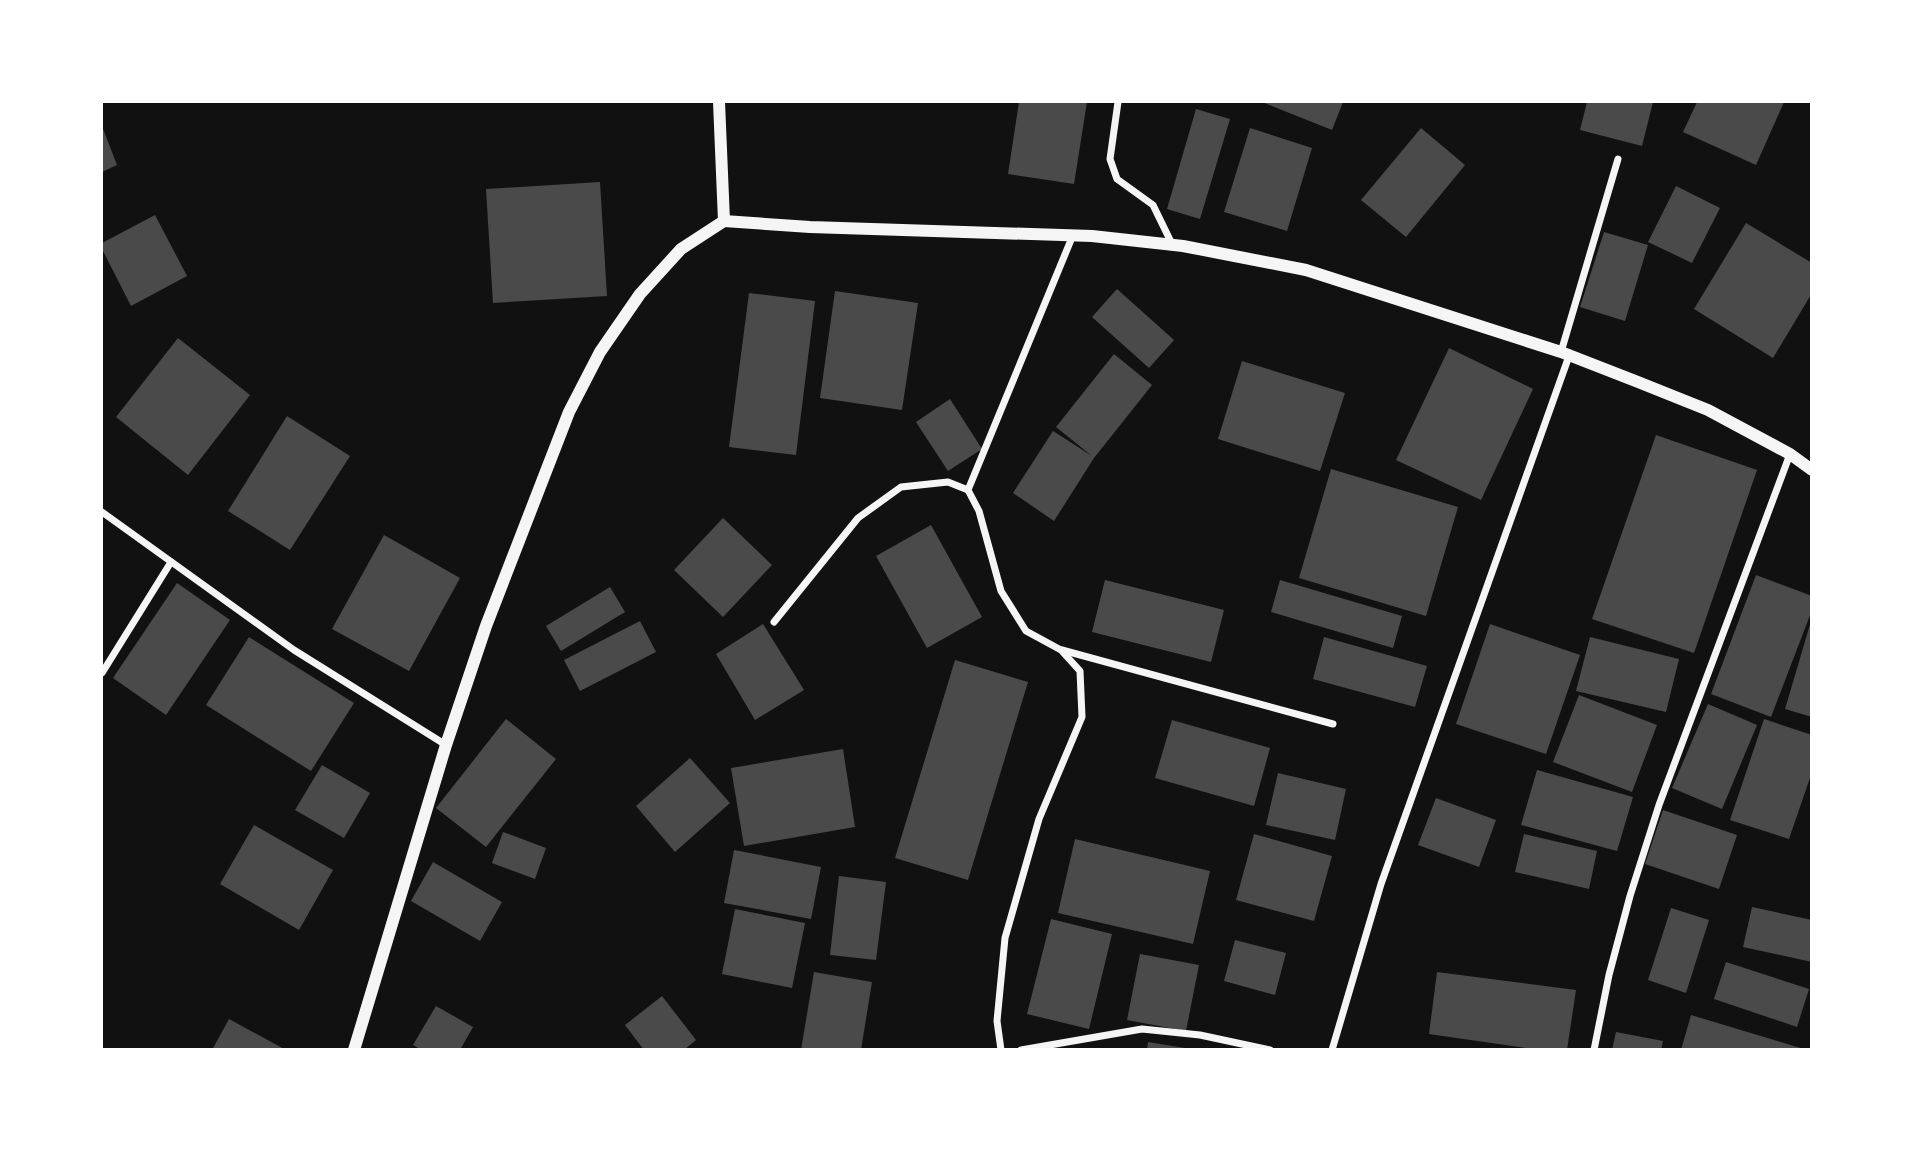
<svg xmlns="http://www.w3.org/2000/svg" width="1913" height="1151" viewBox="0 0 1913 1151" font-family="Arial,sans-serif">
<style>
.building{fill:#4a4a4a}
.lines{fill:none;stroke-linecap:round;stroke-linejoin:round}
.minor{stroke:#f5f5f5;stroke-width:7}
.tertiary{stroke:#f5f5f5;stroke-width:12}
</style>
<rect width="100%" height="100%" fill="#111"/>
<g class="building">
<polygon points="1019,102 1087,102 1074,184 1008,174"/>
<polygon points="1262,102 1343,102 1332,130"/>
<polygon points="1587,102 1653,102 1642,146 1580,130"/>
<polygon points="1697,102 1784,102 1756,165 1683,132"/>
<polygon points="1196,109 1230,119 1200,219 1167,209"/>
<polygon points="102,126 117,165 102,172"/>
<polygon points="1250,128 1312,148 1287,231 1224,212"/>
<polygon points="1421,128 1465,165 1406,237 1361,200"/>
<polygon points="600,182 607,296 493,303 486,189"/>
<polygon points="1676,186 1720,208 1692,263 1648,242"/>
<polygon points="155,215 187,276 131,306 102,249 102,243"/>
<polygon points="1746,223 1812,263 1812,293 1773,358 1694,309"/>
<polygon points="1604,232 1648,245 1625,321 1580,307"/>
<polygon points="1117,289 1174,340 1149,368 1092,317"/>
<polygon points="835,291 918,303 902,410 820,398"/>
<polygon points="749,293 815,301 796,455 729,447"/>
<polygon points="178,338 250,395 188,475 116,417"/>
<polygon points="1449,348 1533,389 1481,500 1396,460"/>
<polygon points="1114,354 1152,385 1094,458 1054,521 1013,493 1053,431 1092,456 1056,427"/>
<polygon points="1242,361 1345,393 1320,471 1218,439"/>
<polygon points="950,399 982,449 948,471 916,422"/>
<polygon points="287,416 350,456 290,550 228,511"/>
<polygon points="1656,435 1757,470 1694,653 1592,619"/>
<polygon points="1331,469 1458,507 1426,616 1299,578"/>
<polygon points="723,518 772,565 723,617 674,570"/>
<polygon points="931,525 982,617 927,648 876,556"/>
<polygon points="384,535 460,578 409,671 332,629"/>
<polygon points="1756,575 1812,596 1812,610 1771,717 1711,694"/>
<polygon points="1105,580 1224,610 1211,662 1092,632"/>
<polygon points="1280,580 1402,616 1393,648 1271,612"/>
<polygon points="177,583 230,620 166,715 113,678"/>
<polygon points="610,587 625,612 561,651 546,626"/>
<polygon points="640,621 656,652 580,691 564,660"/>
<polygon points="1811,621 1812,621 1812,717 1785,709"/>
<polygon points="763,624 804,690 755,720 716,654"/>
<polygon points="1490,624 1580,655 1546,754 1456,724"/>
<polygon points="249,637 354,703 311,771 206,705"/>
<polygon points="1324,637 1427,666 1415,707 1313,679"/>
<polygon points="1590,637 1679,659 1666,712 1576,691"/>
<polygon points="955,660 1028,682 968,880 895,858"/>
<polygon points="1579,695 1657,725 1632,792 1553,762"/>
<polygon points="1708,704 1757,725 1722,809 1672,788"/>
<polygon points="506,719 556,759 486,847 436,808"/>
<polygon points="1764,719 1812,735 1812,772 1789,839 1730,820"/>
<polygon points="1172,720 1270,748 1254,806 1155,778"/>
<polygon points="843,749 855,827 744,846 731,768"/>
<polygon points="690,758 730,803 675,852 636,806"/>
<polygon points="322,765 370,793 344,838 295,810"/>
<polygon points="1537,770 1633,797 1617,851 1521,825"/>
<polygon points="1278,773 1346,789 1335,840 1266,825"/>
<polygon points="1436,798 1496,820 1479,867 1418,845"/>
<polygon points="1663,810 1737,835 1719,889 1645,864"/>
<polygon points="254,825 333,870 299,930 220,884"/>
<polygon points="503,832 546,848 535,879 492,863"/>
<polygon points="1254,834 1332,856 1314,921 1236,900"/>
<polygon points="1524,834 1597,851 1589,889 1515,872"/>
<polygon points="1075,839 1210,871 1193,944 1058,913"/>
<polygon points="734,850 821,867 811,919 724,903"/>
<polygon points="433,862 502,902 480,941 411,901"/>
<polygon points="839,876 886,882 876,960 830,955"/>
<polygon points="1752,907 1812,920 1812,962 1743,947"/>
<polygon points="1671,908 1709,920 1686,993 1648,980"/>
<polygon points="735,909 805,923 792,988 722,974"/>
<polygon points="1051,919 1112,934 1089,1029 1027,1014"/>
<polygon points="1235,940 1286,953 1275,995 1224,981"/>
<polygon points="1140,954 1199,965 1186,1031 1127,1020"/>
<polygon points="1726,962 1809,989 1797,1027 1714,999"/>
<polygon points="814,972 872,982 861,1050 801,1050"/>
<polygon points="1437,972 1576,990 1567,1050 1540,1050 1429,1034"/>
<polygon points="662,996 696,1040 684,1050 644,1050 625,1025"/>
<polygon points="436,1006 473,1027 460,1050 422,1050 413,1045"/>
<polygon points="1691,1015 1804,1049 1804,1050 1681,1050"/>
<polygon points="229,1019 286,1050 212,1050"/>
<polygon points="1616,1032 1663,1041 1661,1050 1612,1050"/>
<polygon points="1148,1042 1185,1048 1185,1050 1147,1050"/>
</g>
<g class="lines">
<g class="minor">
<polyline points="1118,102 1110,159 1117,179 1153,205 1172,244"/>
<polyline points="1561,352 1618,159"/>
<polyline points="968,490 1073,235"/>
<polyline points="102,512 294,650 446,745"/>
<polyline points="774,622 858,518 901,487 948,482 968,490 979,511 1001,591 1026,631 1061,650 1080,671 1082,717 1039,819 1005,938 997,1021 1001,1050"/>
<polyline points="1062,650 1333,724"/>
<polyline points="102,673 171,562"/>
<polyline points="1021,1050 1142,1029 1200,1035 1270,1050"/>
<polyline points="1332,1050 1381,884 1569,356"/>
<polyline points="1594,1050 1609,975 1630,896 1659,805 1790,454"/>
</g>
<g class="tertiary">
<polyline points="719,102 724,221"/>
<polyline points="724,221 810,227 1092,236 1183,246 1306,270 1561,352 1638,382 1708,410 1790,454 1812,470"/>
<polyline points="354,1050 446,745 486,626 569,412 600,352 640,294 681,249 724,221"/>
</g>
</g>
<rect width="1913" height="1151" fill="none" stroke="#ffffff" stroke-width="206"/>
</svg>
